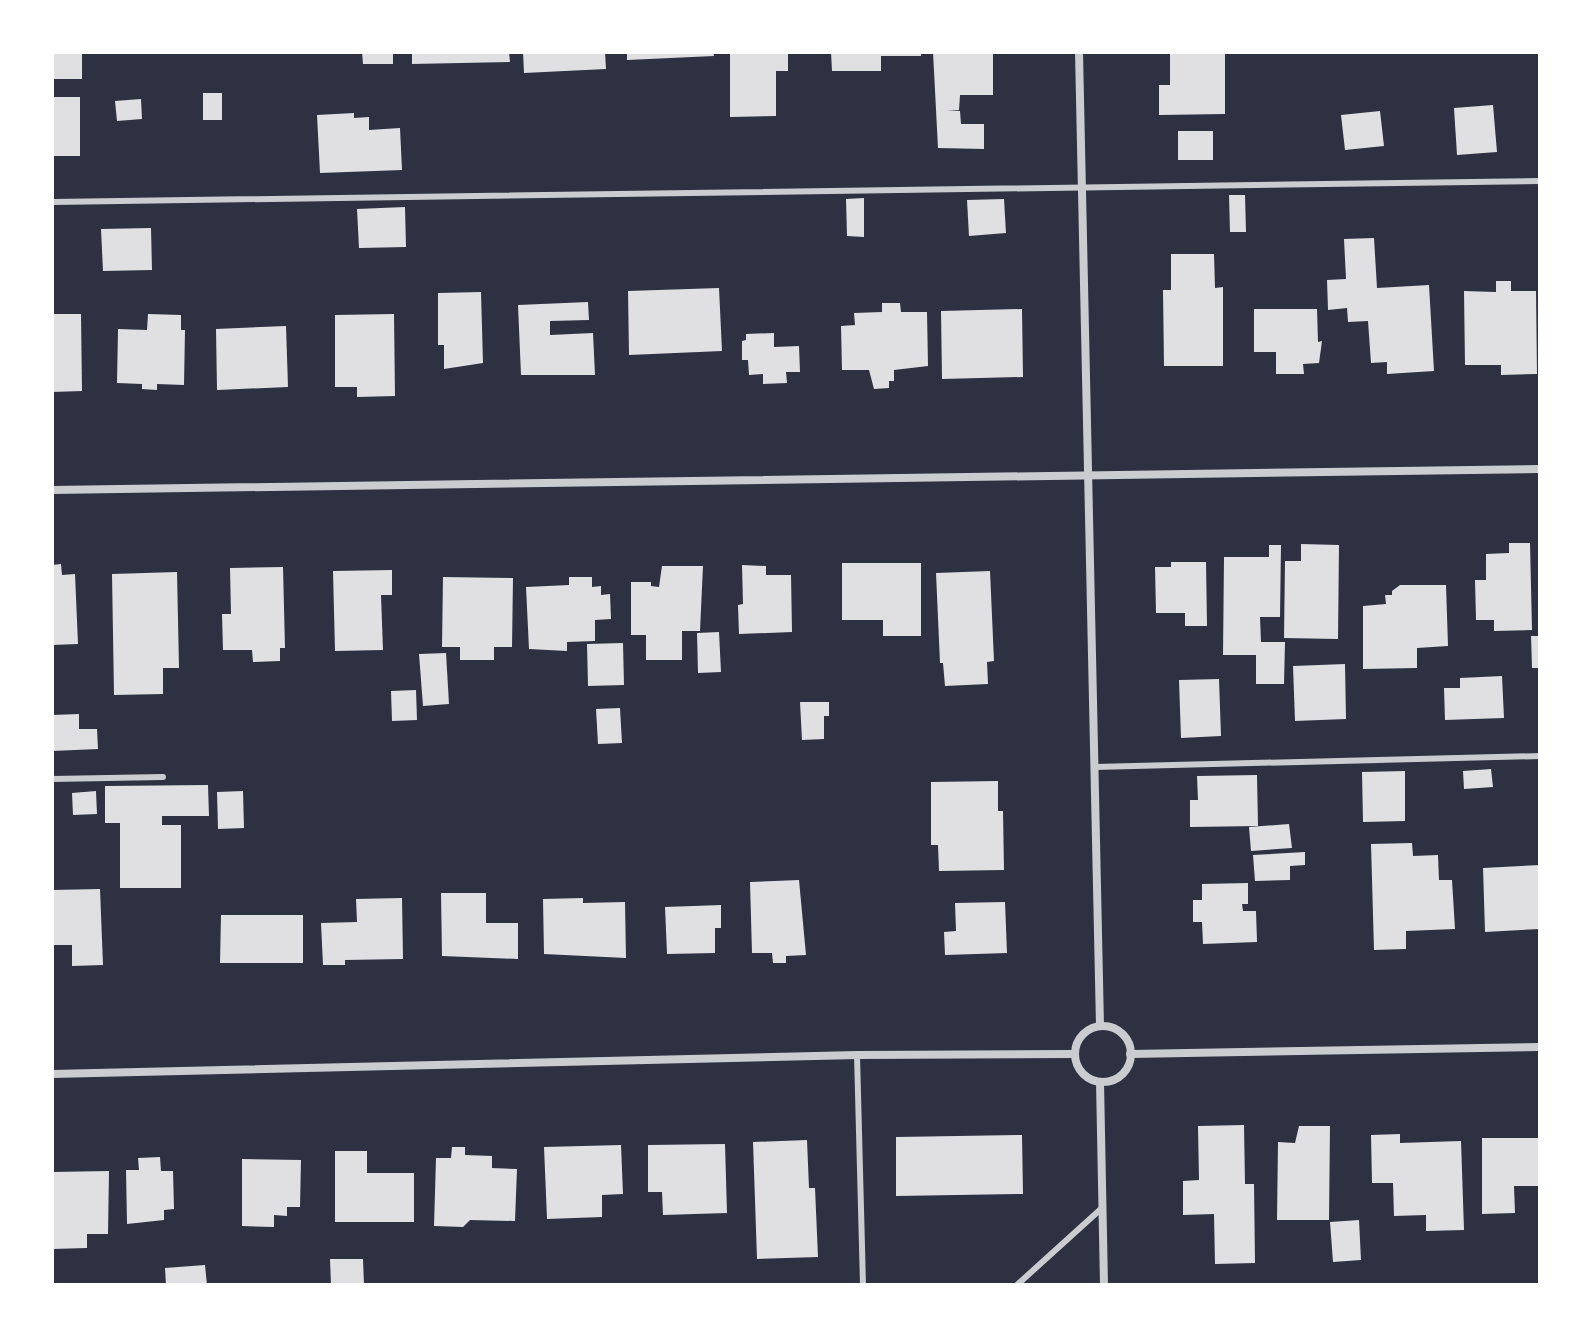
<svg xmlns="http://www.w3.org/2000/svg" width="1592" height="1337" viewBox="0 0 1592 1337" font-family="'Nunito Sans',sans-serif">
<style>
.building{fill:#e0e0e3}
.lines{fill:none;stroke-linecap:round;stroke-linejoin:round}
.service{stroke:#caccd0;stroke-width:6}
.minor{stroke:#caccd0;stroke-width:8}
</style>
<rect width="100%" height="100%" fill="#2d3142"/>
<g class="building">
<rect x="52" y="52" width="30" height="27"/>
<polygon points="362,52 393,52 393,64 363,64"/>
<polygon points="412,52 509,52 510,62 412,64"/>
<polygon points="523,52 605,52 606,69 524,73"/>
<polygon points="627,52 713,52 714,56 627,60"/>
<polygon points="730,52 788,52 788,71 776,71 776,116 730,117"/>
<polygon points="831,52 921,52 921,56 881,56 881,71 832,71"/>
<polygon points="933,52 993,52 993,95 960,95 959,110 947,110 960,111 961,124 984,124 984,149 938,148"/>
<polygon points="1170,52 1225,52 1225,114 1159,115 1159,85 1170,85"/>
<rect x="203" y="93" width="19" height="27"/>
<rect x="52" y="97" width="28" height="59"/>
<polygon points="141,99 142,119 117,121 115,101"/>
<polygon points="1493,105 1497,152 1457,155 1454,108"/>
<polygon points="1380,111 1384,146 1345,150 1341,115"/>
<polygon points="354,113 354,118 369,117 369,130 400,128 402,170 320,173 317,115"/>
<rect x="1178" y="131" width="35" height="29"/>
<polygon points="1229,195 1245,195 1246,232 1230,232"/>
<polygon points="864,198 864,237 847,236 846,199"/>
<polygon points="1004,199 1006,233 969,236 967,200"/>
<polygon points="405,207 406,247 359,248 357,209"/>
<polygon points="151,228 152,270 103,271 101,229"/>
<polygon points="1374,238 1377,288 1429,285 1434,371 1387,374 1387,362 1371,363 1368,321 1348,322 1347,308 1328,310 1327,280 1346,279 1344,239"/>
<polygon points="1171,254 1214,254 1215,288 1223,287 1223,366 1164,366 1163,290 1171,290"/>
<polygon points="1496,281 1511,281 1511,291 1536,291 1537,374 1501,375 1501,365 1465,365 1464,291 1496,292"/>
<polygon points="719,288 722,351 629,355 628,291"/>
<polygon points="481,292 483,363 444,369 444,345 438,345 438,293"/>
<polygon points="588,302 589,320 550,321 550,335 593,333 595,375 521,375 518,305"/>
<polygon points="882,303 900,303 901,312 927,312 928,366 894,370 894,381 889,381 889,388 874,389 869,370 842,370 841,326 855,325 854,313 882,312"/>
<polygon points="1022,309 1023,377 942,379 941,311"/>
<polygon points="1254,309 1317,309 1318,342 1322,341 1319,363 1303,364 1304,374 1276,374 1276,352 1254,352"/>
<polygon points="52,314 81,314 82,391 52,392"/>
<polygon points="148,314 181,315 181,330 185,330 184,385 157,384 157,390 142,389 142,384 117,383 118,329 147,330"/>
<polygon points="394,314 395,396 357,397 357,387 335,387 335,315"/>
<polygon points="286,326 288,387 217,390 216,329"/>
<polygon points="774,333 774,347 799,346 800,372 786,372 787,383 763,384 763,374 749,375 748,360 742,360 742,341 746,340 746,334"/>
<polygon points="1509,543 1530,543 1532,630 1494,631 1494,620 1476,620 1475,580 1486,580 1486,554 1509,553"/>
<polygon points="1301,544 1339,545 1338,639 1284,638 1285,561 1301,561"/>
<polygon points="1269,545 1281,545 1280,617 1260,617 1261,642 1285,642 1284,684 1256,684 1256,655 1223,655 1224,557 1269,557"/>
<polygon points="1171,562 1206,562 1207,626 1185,626 1185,613 1156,613 1155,567 1171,567"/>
<polygon points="842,563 921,563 921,636 883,636 883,620 842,620"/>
<polygon points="61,564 62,575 75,574 78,644 52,645 52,565"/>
<polygon points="742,565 766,566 766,575 791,575 792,632 739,634 738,605 743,604"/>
<polygon points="662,566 703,566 700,631 682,631 682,660 646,660 646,635 631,635 631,582 651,582 651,586 659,587"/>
<polygon points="283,567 285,648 280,648 280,661 253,662 252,650 223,650 222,614 231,614 230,568"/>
<polygon points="392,570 392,595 381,595 383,650 335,651 333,571"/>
<polygon points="990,571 994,661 987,662 988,684 945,686 943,663 940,663 936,573"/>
<polygon points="177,572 179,668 163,668 163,694 114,695 112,574"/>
<polygon points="443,577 513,578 512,647 494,647 494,660 460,660 460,647 442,647"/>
<polygon points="569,577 592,577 592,587 601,586 601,595 610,594 611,619 595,620 595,641 567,642 567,651 529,649 526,587 569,585"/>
<polygon points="1400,585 1446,585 1448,646 1417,648 1417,668 1363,669 1363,606 1386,604 1385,595 1392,595 1392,591"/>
<polygon points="719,632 721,672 698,673 697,633"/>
<polygon points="1531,636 1540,636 1540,668 1532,668"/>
<polygon points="623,643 624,685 588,686 587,644"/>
<polygon points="446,653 449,704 423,706 419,654"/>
<polygon points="1345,664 1346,719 1295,721 1293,666"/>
<polygon points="1502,676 1504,718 1445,720 1444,688 1460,688 1460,678"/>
<polygon points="1219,679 1221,736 1181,738 1179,680"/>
<polygon points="416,690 417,720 392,721 391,691"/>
<polygon points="800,702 829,702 829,716 824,716 824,739 802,740"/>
<polygon points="620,708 622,743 598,744 596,709"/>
<polygon points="79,714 79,729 97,729 98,749 52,751 52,715"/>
<polygon points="1491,769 1493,787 1464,789 1463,771"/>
<polygon points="1405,771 1405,821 1363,822 1362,772"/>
<polygon points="1257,775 1258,826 1190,827 1190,800 1198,800 1197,776"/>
<polygon points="998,781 998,811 1003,811 1004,870 939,871 938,845 931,845 931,782"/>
<polygon points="208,785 209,816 162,816 162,825 181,825 181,888 120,888 120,823 105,823 105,786"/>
<polygon points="96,791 97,814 73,815 72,793"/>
<polygon points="243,791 244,828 218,829 217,792"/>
<polygon points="1289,824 1292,848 1251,851 1249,827"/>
<polygon points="1412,843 1413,856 1438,855 1439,880 1452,880 1455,929 1406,931 1406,949 1374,950 1371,844"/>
<polygon points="1305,852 1305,865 1290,866 1290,880 1255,881 1253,855"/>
<polygon points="1540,865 1540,929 1485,932 1483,868"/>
<polygon points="799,880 806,955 786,956 786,963 773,963 772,953 752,953 750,882"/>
<polygon points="1248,883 1248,904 1242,904 1243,911 1256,911 1257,942 1203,944 1202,922 1193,922 1193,900 1202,900 1202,884"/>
<polygon points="100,889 103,965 72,966 72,945 52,945 52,890"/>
<polygon points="441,893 486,893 486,923 518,923 518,959 442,956"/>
<polygon points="402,898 403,959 345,960 345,965 323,965 321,923 357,922 356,899"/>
<polygon points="583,898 583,903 625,902 626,958 544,954 543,899"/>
<polygon points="1005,902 1007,953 945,955 944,932 956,931 955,903"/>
<polygon points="721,905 721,928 715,928 715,953 667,954 665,907"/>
<polygon points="221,915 303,915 303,963 220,963"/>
<polygon points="1244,1125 1245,1184 1254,1184 1255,1263 1215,1264 1214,1214 1183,1215 1183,1181 1199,1180 1198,1126"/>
<polygon points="1299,1126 1330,1126 1329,1220 1277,1220 1278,1142 1295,1143"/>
<polygon points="1400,1134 1400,1143 1461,1141 1464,1230 1426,1231 1426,1215 1394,1216 1393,1183 1372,1183 1371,1135"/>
<polygon points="1022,1135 1023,1194 896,1196 896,1137"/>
<polygon points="1482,1138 1540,1138 1540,1186 1514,1186 1515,1213 1482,1214"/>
<polygon points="807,1140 809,1188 815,1188 818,1257 757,1259 753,1142"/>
<polygon points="725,1144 727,1213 663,1215 662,1192 648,1192 648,1145"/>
<polygon points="621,1145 623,1194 602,1195 602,1217 547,1219 544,1147"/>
<polygon points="452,1147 465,1147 465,1155 492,1156 492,1168 517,1169 515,1221 470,1220 463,1227 434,1226 436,1158 451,1158"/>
<polygon points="335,1151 367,1151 367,1173 414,1173 414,1222 335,1222"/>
<polygon points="160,1157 161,1171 173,1171 174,1209 164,1210 164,1220 127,1224 126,1170 139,1170 138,1158"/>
<polygon points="242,1159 301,1160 300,1207 287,1207 287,1216 274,1215 274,1227 242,1226"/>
<polygon points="109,1171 108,1234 87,1234 87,1248 52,1249 52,1172"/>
<polygon points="1359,1220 1361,1260 1333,1262 1330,1222"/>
<polygon points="330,1259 363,1259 364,1285 331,1285"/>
<polygon points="205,1265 207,1285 166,1285 165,1268"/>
</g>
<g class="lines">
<g class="service">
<polyline points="52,202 1540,181"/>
<polyline points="1094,767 1540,756"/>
<polyline points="52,779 163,777"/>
<polyline points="857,1055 863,1285"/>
<polyline points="1018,1284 1102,1208"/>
</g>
<g class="minor">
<polyline points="1079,52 1100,1026"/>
<polyline points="52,490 1540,469"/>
<circle cx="1103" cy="1054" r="28"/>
<polyline points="1130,1054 1540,1047"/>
<polyline points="52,1074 857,1055 1075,1054"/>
<polyline points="1100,1082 1104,1285"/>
</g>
</g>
<rect width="1592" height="1337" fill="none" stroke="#ffffff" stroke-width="108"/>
</svg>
